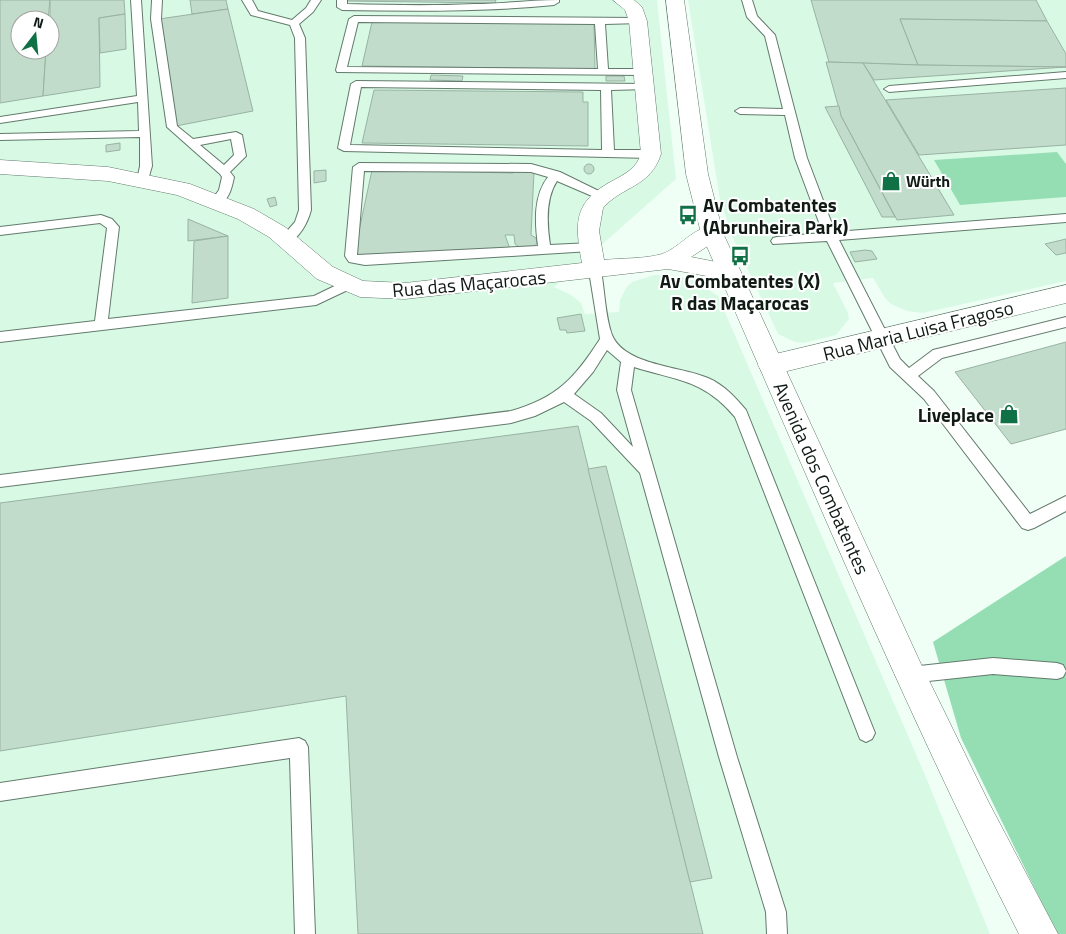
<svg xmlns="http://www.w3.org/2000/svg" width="1066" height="934" viewBox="0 0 1066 934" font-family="'Titillium Web',sans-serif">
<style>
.built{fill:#d8fae5;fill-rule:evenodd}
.green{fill:#95deb4}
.building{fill:#c2dccc;stroke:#99b2a2}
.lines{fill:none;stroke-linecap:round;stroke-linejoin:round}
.lane-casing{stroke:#637a6c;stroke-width:2}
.street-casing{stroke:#637a6c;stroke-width:1}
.secondary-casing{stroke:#637a6c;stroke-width:1}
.lane{fill:#fff;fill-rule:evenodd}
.street{fill:#fff;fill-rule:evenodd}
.secondary{fill:#fff;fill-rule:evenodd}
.labels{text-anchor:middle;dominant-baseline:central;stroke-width:4;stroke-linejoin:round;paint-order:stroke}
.far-poi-label{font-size:16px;font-weight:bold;fill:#111b15;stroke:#fff;text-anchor:start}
.poi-label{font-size:19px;font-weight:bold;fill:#111b15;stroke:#fff;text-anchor:start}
.street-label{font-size:19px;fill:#111b15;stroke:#fff}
</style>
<rect width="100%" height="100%" fill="#effff5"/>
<g class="built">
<path d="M 0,0 L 657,0 L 676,179 L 554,287 L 571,295 L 581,303 L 585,314 L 619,312 L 620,300 L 626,288 L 632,282 L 654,275 L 679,276 L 695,281 L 718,296 L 925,775 L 990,934 L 0,934 ZM 20,20 L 50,20 L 50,50 L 20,50 Z"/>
<polygon points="688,0 1066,0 1066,281 923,313 907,311 891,304 885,298 873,278 833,283 848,313 849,319 836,335 804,343 795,342 778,334 733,238 720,200"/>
</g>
<g class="green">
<polygon points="1057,152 1066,164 1066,197 960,205 934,160"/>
<polygon points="1066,556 1066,934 1057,934 961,738 933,642"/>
</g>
<g class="building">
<polygon points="0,0 50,0 48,20 20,20 20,50 46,50 43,96 0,103"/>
<polygon points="50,0 124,0 125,14 99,18 100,87 43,96 46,50 50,50"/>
<polygon points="190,0 226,0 228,9 192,14"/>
<polygon points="496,0 495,3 346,1 347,0"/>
<polygon points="811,0 1036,0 1047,21 900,19 918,65 829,62"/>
<polygon points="228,9 253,111 176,126 159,19"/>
<polygon points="125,14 126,49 100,53 99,18"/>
<polygon points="900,19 1047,21 1066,54 1066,67 918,65"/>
<polygon points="372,22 594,24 595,69 362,66"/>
<polygon points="826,62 863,63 954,215 897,220 841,116"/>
<polygon points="863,63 918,65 1066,67 874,80"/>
<polygon points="431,75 463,76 462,81 430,80"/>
<polygon points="606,76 624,76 625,81 606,81"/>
<polygon points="1066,88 1066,145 919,155 886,100"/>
<polygon points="374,90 583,92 583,102 588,102 588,146 362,143"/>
<polygon points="839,106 841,116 895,217 882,217 825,107"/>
<polygon points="120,143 120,150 106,152 106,145"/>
<circle cx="589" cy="169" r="5"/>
<polygon points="326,170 326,181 314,183 314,171"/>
<polygon points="372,170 513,173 513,171 534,171 531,235 536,238 537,243 534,247 520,248 515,244 514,235 505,235 510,249 356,257 357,232 359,231"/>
<polygon points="275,197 277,205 270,207 267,199"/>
<polygon points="188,219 228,236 188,241"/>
<polygon points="228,236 228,298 192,303 194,241"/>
<polygon points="1066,239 1066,253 1056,255 1045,244"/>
<polygon points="865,250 872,251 877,259 855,262 850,252"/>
<polygon points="581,314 585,331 567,333 566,330 560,330 557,318"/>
<polygon points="1066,342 1066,429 1011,444 955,372"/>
<polygon points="578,426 703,934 358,934 346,696 0,751 0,503"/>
<polygon points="606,466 712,878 690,882 588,469"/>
</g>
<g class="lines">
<defs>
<g id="lane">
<polygon points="131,0 141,0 152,166 147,183 143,184 137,180 140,166 140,137 0,140 0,134 139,131 138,102 0,123 0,117 137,96"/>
<path d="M 152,0 L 162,0 L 161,19 L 177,126 L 193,139 L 236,132 L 242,135 L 246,156 L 230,172 L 234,177 C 232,187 229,202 217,205 L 211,201 L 219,190 L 222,177 L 220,174 L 167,127 L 151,19 ZM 231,139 L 234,155 L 224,165 L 200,145 Z"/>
<path d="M 242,0 L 252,0 L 258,11 L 292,20 L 306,8 L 311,0 L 321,0 L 313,12 L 299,24 L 305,38 L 311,210 C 308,222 299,240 286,243 L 280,239 L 295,222 L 299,210 L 295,38 L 290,25 L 251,15 Z"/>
<path d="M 337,0 L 347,0 L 347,4 C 389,5 432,6 474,4 C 502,4 531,0 559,0 L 559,2 L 554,5 C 483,12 413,11 342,10 L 337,7 Z"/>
<polygon points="742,0 752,0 757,16 775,35 807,158 835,232 1066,214 1066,222 839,240 900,359 909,368 933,350 1066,317 1066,327 942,358 918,376 934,391 1030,514 1066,496 1066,511 1034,528 1028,530 1022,528 924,399 890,367 827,241 773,244 771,241 773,238 777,237 823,233 795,158 785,115 740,114 735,111 740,108 783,109 765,36 747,17"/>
<path d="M 354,16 L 638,18 L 641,19 L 641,23 L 605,24 L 608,69 L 642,69 L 647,72 L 642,75 L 337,72 L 336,70 L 349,19 ZM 358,22 L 595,24 L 598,69 L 347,67 Z"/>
<polygon points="1066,72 1066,78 889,92 884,89 889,86"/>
<path d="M 356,81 L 644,84 L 649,87 L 648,89 L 611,90 L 614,150 L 651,150 L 657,154 L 651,158 L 344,151 L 338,148 L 351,84 ZM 361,87 L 601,90 L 602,150 L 350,145 Z"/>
<path d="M 359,163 L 531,164 L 560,172 L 609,196 L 607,199 L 599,199 L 557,181 C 545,199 547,225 550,245 L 591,243 L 597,247 L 591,251 L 365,265 L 349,262 L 345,256 L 353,167 ZM 364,171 L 531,172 L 548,177 C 533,196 535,223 538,246 L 357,255 Z"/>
<polygon points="101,215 112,219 119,227 108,319 314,296 349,279 355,284 354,287 316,305 0,342 0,332 95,321 107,228 100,223 0,235 0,227"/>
<path d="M 595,267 L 601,271 C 605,292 605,316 612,335 C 625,366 681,366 708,378 C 724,385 735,397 746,410 L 875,733 L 872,739 L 866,742 L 860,739 L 735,417 C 703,379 678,381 634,367 L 631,390 L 737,757 L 786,912 L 787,934 L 767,934 L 766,912 L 719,757 L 640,473 L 591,421 L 564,402 L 535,416 L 511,423 L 0,487 L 0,475 L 511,411 C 557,398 575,378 600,339 L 589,271 ZM 607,350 L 621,362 L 617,390 L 633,447 L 601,413 L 574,394 L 593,372 Z"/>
<polygon points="993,658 1057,663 1063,665 1066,671 1063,677 1057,679 993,674 910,683 904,681 901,675 904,669 910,667"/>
<polygon points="299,738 305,741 308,747 315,934 295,934 290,758 0,801 0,783"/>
</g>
<g id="street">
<path d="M 613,0 L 634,0 L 642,7 L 647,21 L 661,154 C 650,188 623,185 603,208 L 599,231 L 604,260 C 622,258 645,259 662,254 C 682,247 697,221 720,228 L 723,233 L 720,238 L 691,257 L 737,266 L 741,272 L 737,278 L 729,280 L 668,269 L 405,299 L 360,297 L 317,279 L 269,237 L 238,219 L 177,195 L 108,181 L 0,174 L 0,160 L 108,167 L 190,184 L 254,209 L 285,227 L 333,267 L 363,281 L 405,283 L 582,263 C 574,221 574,201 614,180 C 627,173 636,168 641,154 L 629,21 L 625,10 Z"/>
<polygon points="1066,285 1066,303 771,375 762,372 758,365 762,358 771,355"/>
</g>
<path id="secondary" d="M 666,0 L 684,0 L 708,174 L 723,233 L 921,664 L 988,801 L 1058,934 L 1019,934 C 902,705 804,468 701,233 L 686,174 Z"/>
</defs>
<use href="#lane" class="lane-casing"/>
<use href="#street" class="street-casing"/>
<use href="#secondary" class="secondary-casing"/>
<use href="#lane" class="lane"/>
<use href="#street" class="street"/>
<use href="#secondary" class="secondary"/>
</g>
<defs>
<symbol id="shop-bare" viewBox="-9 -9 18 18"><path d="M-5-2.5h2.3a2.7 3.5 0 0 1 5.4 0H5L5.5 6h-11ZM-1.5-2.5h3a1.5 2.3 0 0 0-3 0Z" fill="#107147" stroke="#fff" stroke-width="2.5" paint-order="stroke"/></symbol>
<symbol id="bus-bare" viewBox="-9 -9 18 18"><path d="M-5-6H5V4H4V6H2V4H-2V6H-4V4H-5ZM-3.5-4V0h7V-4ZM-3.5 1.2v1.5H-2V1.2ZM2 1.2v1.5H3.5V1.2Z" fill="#107147" stroke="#fff" stroke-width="2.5" paint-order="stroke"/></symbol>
</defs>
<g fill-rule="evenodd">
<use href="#shop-bare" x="877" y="167" width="28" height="28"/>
<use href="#bus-bare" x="674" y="201" width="28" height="28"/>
<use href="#bus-bare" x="726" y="242" width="28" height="28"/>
<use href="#shop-bare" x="995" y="400" width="28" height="28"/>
</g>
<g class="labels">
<g class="far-poi-label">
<text x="906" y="181">Würth</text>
</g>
<g class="poi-label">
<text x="703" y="204">Av Combatentes<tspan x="703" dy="22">(Abrunheira Park)</tspan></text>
<text x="740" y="280" text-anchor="middle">Av Combatentes (X)<tspan x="740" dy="22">R das Maçarocas</tspan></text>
<text x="994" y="414" text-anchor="end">Liveplace</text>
</g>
<g class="street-label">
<text transform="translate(469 283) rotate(-5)">Rua das Maçarocas</text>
<text transform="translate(918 330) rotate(-14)">Rua Maria Luisa Fragoso</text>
<text transform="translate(822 478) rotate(66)">Avenida dos Combatentes</text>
</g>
</g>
<g transform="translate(35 35) rotate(16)"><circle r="24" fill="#ffffff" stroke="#a0a4a1"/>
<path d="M0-4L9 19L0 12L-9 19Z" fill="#107147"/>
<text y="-8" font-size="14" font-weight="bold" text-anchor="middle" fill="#111b15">N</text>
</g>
</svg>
